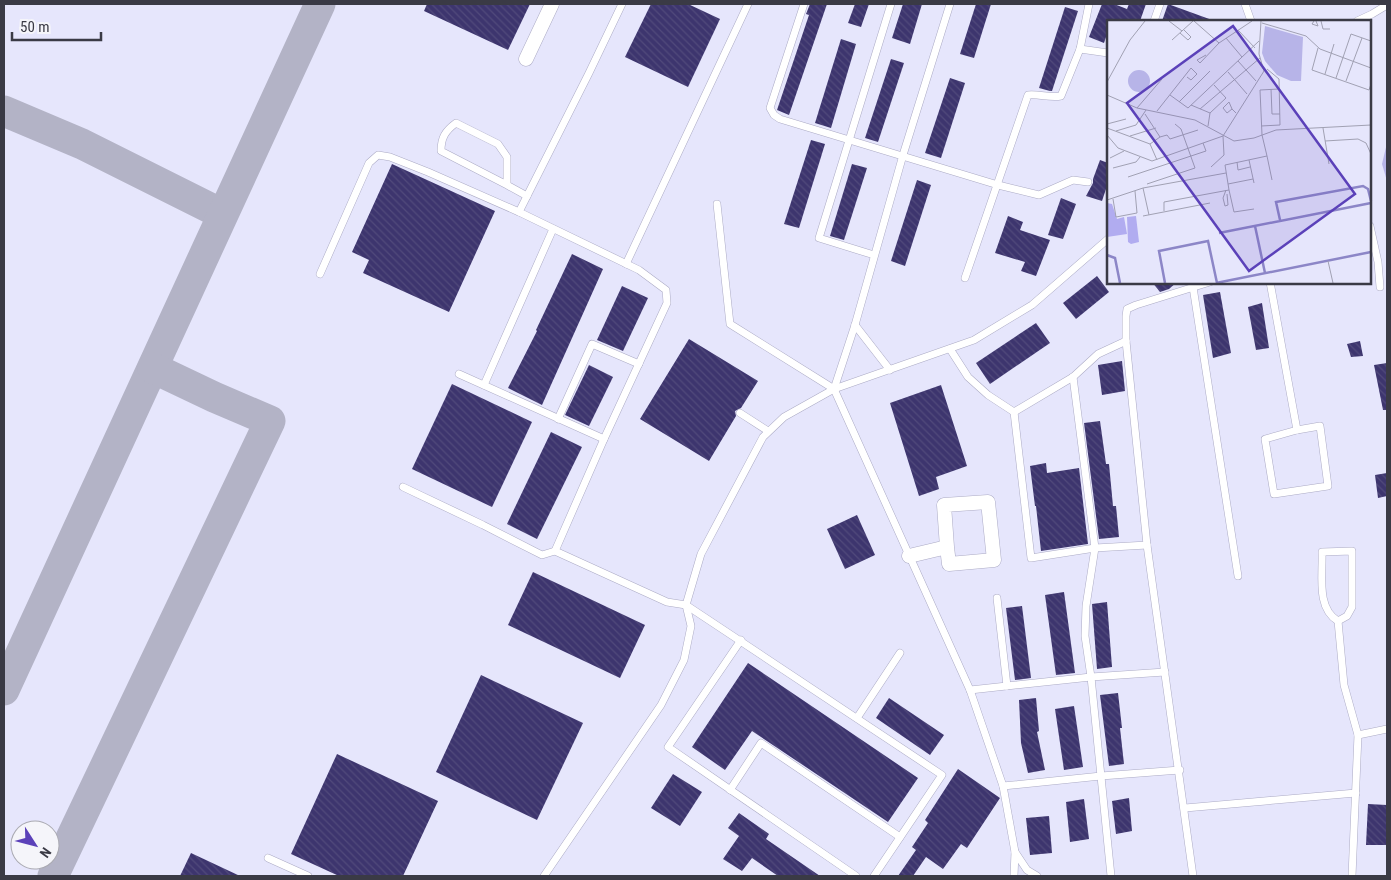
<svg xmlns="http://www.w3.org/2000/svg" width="1391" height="880" font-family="'Roboto Condensed',sans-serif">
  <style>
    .green { fill: #b7b4e8 }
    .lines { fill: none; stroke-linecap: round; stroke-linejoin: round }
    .taxiway { stroke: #b3b3c6; stroke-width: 31 }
    .building { fill: url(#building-back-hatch) }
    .lane-casing { stroke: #acabc5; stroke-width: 8 }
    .street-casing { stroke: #acabc5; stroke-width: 15 }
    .lane { stroke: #fff; stroke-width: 7 }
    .street { stroke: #fff; stroke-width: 14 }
    .inset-river { fill: none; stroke: #8c86c7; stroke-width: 2.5 }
    .inset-road { fill: none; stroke: #a1a1b3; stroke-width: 1 }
    .view { fill: #5b41b9; fill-opacity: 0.15; stroke: #5b41b9; stroke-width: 2.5 }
    .inset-edge { fill: none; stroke: #3a3a45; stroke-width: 2.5 }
  </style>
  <defs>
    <pattern id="building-back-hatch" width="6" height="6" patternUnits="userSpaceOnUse" patternTransform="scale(1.25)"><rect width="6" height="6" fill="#3d356e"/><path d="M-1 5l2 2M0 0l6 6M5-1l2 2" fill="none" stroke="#514a7b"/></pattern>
  </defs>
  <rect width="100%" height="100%" fill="#e6e6fc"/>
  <!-- green -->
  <polygon class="green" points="1387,143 1387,181 1382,164"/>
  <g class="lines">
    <!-- taxiway -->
    <g class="taxiway">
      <polyline points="4,111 82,144 222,214"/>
      <polyline points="4,690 320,4"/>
      <polyline points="53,876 270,421 214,397 153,368"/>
    </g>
  </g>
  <!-- building -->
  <g class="building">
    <polygon points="427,4 530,4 508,50 424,11"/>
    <polygon points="651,4 688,4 720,19 688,87 625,57"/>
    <polygon points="810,4 827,4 789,115 777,110 809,15 806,14"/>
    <polygon points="855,4 869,4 861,27 848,23"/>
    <polygon points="903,4 922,4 910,44 892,38"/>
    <polygon points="976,4 991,4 974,58 960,54"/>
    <polygon points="1102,4 1114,4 1127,9 1129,4 1146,4 1140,21 1108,21 1108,31 1104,43 1089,37"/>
    <polygon points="1168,4 1212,20 1212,21 1162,21"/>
    <polygon points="1065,7 1078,11 1052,91 1050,91 1039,88"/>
    <polygon points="841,39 856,44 831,128 815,123"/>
    <polygon points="891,59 904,63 878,142 865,138"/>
    <polygon points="950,78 965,83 941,158 925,153"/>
    <polygon points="811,140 825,144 799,228 784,224"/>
    <polygon points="1100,160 1108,163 1108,183 1102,201 1086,196 1093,183 1093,179"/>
    <polygon points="392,164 495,211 449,312 363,273 369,260 352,252"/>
    <polygon points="852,164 867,168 844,240 830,236"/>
    <polygon points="917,180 931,185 905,266 891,261"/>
    <polygon points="1061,198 1076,204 1063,239 1048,235"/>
    <polygon points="1008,216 1023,222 1020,230 1050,240 1036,276 1021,271 1025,262 995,253"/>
    <polygon points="572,254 603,269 542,405 508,388 537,331 536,330"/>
    <polygon points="1097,276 1109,292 1076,319 1063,303"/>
    <polygon points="1152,282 1177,282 1169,289 1160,292"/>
    <polygon points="622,286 648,298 623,351 597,340"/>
    <polygon points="1220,292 1231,353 1213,358 1203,295"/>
    <polygon points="1262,303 1269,348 1256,350 1248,307"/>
    <polygon points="1036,323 1050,343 990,384 976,363"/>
    <polygon points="689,339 758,381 741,408 735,411 736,416 709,461 640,419"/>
    <polygon points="1360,341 1363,356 1351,357 1347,344"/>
    <polygon points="1122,361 1125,391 1102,395 1098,365"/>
    <polygon points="1387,363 1387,410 1383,410 1374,365"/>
    <polygon points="589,365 613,377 589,426 565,415"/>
    <polygon points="452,384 532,422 492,507 412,469"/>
    <polygon points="941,385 967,466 936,477 939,489 919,496 890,403"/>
    <polygon points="1100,421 1106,464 1109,464 1113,506 1116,506 1119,537 1099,539 1084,423"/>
    <polygon points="551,432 582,447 537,539 507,524"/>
    <polygon points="1046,463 1047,473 1079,468 1088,544 1041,551 1036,506 1035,506 1030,466"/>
    <polygon points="1387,473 1387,496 1378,498 1375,475"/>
    <polygon points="857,515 875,555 845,569 827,529"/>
    <polygon points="533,572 645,625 620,678 508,625"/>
    <polygon points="1064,592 1075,673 1056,675 1045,595"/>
    <polygon points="1107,602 1112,667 1097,669 1092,604"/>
    <polygon points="1022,606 1031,678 1015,680 1006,608"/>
    <polygon points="748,663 918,778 888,822 752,731 725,770 692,747"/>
    <polygon points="481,675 583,723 537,820 436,772"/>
    <polygon points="1118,693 1122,728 1120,728 1124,764 1109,766 1100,695"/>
    <polygon points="889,698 944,735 930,755 876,718"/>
    <polygon points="1036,698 1039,731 1037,732 1045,770 1028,773 1021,743 1019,700"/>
    <polygon points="1074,706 1083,767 1064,770 1055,709"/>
    <polygon points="337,754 438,801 403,876 339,876 291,854"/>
    <polygon points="958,769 1000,798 967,848 961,844 943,869 926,857 913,876 898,876 916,850 912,847 928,823 925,820"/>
    <polygon points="673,774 702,792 680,826 651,808"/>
    <polygon points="1129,798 1132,831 1116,834 1112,801"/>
    <polygon points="1084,799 1089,839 1070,842 1066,802"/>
    <polygon points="1368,804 1387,805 1387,845 1366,845"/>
    <polygon points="739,813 769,834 766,839 820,876 778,876 752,858 742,871 723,859 739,836 728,828"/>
    <polygon points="1049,816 1052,853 1030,855 1026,818"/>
    <polygon points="191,853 240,876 180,876"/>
  </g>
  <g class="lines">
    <!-- lane casing -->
    <g class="lane-casing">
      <g id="lane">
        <polyline points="622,4 589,73 519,212 639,270 666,290 667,303 604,439 555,551 667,602 686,605 942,775 874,876"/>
        <polyline points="804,4 770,108 774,115 780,119 998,185 1039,195 1073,180 1088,182"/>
        <polyline points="950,4 903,155 855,325 834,389 970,690 1003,786 1015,852 1027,870 1037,876"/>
        <polyline points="1245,4 1251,21"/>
        <polyline points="1154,21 1160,4"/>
        <polyline points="1357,21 1372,14 1387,5"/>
        <polyline points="1080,49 1108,53"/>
        <path d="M507,185l-66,-34c0,-13 4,-20 15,-28l42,21 9,13v28l20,11"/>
        <polyline points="717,204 730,324 834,389"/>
        <polyline points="1370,226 1378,262 1380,287"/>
        <polyline points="874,255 819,238 891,4"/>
        <polyline points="626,264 748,4"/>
        <polyline points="320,274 369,163 378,155 390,157 428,172 519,212"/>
        <path d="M965,278l63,-183c12,-1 22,3 33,1l19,-47 9,-45"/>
        <polyline points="1270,282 1297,430"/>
        <polyline points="1193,287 1238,576"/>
        <polyline points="855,325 890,370"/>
        <polyline points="950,349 968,377 988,395 1014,412 1073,377 1098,354 1126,341"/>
        <polyline points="459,374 604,439"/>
        <polyline points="1073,377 1095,548 1086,606 1085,636 1091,677 1111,876"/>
        <polyline points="484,385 553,229"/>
        <polyline points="1014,412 1031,558 1095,548 1147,545"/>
        <polyline points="740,413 768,431"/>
        <polyline points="558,419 592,344 639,364"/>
        <polygon points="1320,426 1328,486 1274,494 1265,439 1297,430"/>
        <polyline points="403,487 483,525 542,555 555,551"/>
        <path d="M1352,551v56l-5,9 -9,5c-22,-13 -15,-46 -16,-69z"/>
        <polyline points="997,598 1007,686"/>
        <polyline points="1338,621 1344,685 1358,735 1352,876"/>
        <polyline points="741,640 668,747 856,876"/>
        <polyline points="970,690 1091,677 1165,672"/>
        <polyline points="857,718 900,653"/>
        <polyline points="1358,735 1387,729"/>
        <polyline points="1003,786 1101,776 1180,770"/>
        <polyline points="730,790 761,743 900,837"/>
        <polyline points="1185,808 1356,793"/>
        <polyline points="268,858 308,876"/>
        <polyline points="544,876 661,705 684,660 691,626 686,605 701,554 763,437 784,417 834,389 974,340 1032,305 1108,239"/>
        <polyline points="1014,876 1015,852"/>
        <polyline points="1193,876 1147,545 1126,341 1126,316 1127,309 1136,305 1210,282"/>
      </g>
    </g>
    <!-- street casing -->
    <g class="street-casing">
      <g id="street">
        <polyline points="526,59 552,4"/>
        <polyline points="909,556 947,547 944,505 988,502 994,560 949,564 947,547"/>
      </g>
    </g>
    <!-- lane -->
    <use href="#lane" class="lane"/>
    <!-- street -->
    <use href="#street" class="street"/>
  </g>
  <!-- overview -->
  <g transform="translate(1107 20)">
    <rect width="264" height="264" fill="#e6e6fc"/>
    <path d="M158,6l38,11 -2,44h-10l-14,-6 -12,-14 -3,-8zM21 61a11 11 0 1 1 22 0a11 11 0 1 1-22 0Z" fill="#b7b4e8"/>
    <path d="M0,183l5,1 5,15 7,-2 3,17 -20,3zM29,196l3,26 -8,2 -3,-2 -1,-25z" fill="#b1acf0"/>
    <path class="inset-river" d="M173,200l-4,-18 87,-16 5,3 3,12M148,206l10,47M112,213l152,-30M0,235l8,3 5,25M58,263l-6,-32 49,-10 9,42M109,263l155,-31"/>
    <path class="inset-road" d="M62,1l13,10M87,1l25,22M207,1l-2,3 6,2 -2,-5M214,1l2,8h7M155,3l44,13 14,13 51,19M131,10l17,18M73,13l8,7 3,-3 -7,-7M119,18l16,19M65,20l21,-19M211,28l-6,22 57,20 2,-6M99,35l-9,5 3,3 19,-20 33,-22M131,41l18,20M121,52l19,22M218,54l9,-30M229,58l15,-44 20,7M239,61l16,-43M0,62l23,-42 15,-19M164,69l1,25h8M0,75l30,13 58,12 39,21 20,-3 22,-8 95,-5M63,75l18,13 71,-67M72,82l31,-31M84,85l19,8 -2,13M30,88l25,-29M93,89l60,-51M125,89l-3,-7 -6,6 4,5 5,-4 4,4M50,91l34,-43 6,6 -6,6 -4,-3M103,93l16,-15 -12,-13M38,94l15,23M0,104l19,-5M154,106l19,-1 -1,-46 -12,-10M0,108l43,16 7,16M216,108l6,36M9,111l20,-6 10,-15M0,115l11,13 34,13 71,-25 41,-65 -5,-17 2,-33M23,116l26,-8M218,121l33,-2 8,4 5,11M43,124l10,-7 7,-2 3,4 28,-9M160,136l5,24M3,138l14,-7M142,140l5,23M130,142l1,8 12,-3M104,147l13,-12 -1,-19M6,148l23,-6 4,-5M21,157l78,-26 -3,-8M40,164l48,-16 -14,-39 -6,-5M121,164l25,-5M36,168l6,27M119,170l-3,8 2,8 3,-1 -1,-11M122,170l5,22 20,-3M6,179l3,18 21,-4 -2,-22M0,180l36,-12 83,-15M57,191v-9l65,-12 -4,-25 42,-9 -5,-21 -2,-45 19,-1M36,196l67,-13M221,241l5,22"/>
    <path class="view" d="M126,6l122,168 -106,77 -122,-168z"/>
    <rect width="264" height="264" class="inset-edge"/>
  </g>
  <!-- border -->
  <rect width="1391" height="880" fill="none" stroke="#3a3a45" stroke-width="10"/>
  <!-- north arrow -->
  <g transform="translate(35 845) rotate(126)"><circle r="24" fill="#f5f5fa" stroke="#aaaab2"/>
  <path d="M0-4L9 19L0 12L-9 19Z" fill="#5b41b9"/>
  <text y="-8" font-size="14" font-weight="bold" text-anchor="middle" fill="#3a3a45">N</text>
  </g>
  <!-- scale -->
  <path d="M12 32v8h89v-8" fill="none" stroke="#3a3a45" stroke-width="2.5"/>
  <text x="20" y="32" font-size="15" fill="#3a3a45" stroke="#f5f5fa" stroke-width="4" paint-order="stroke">50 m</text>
</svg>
